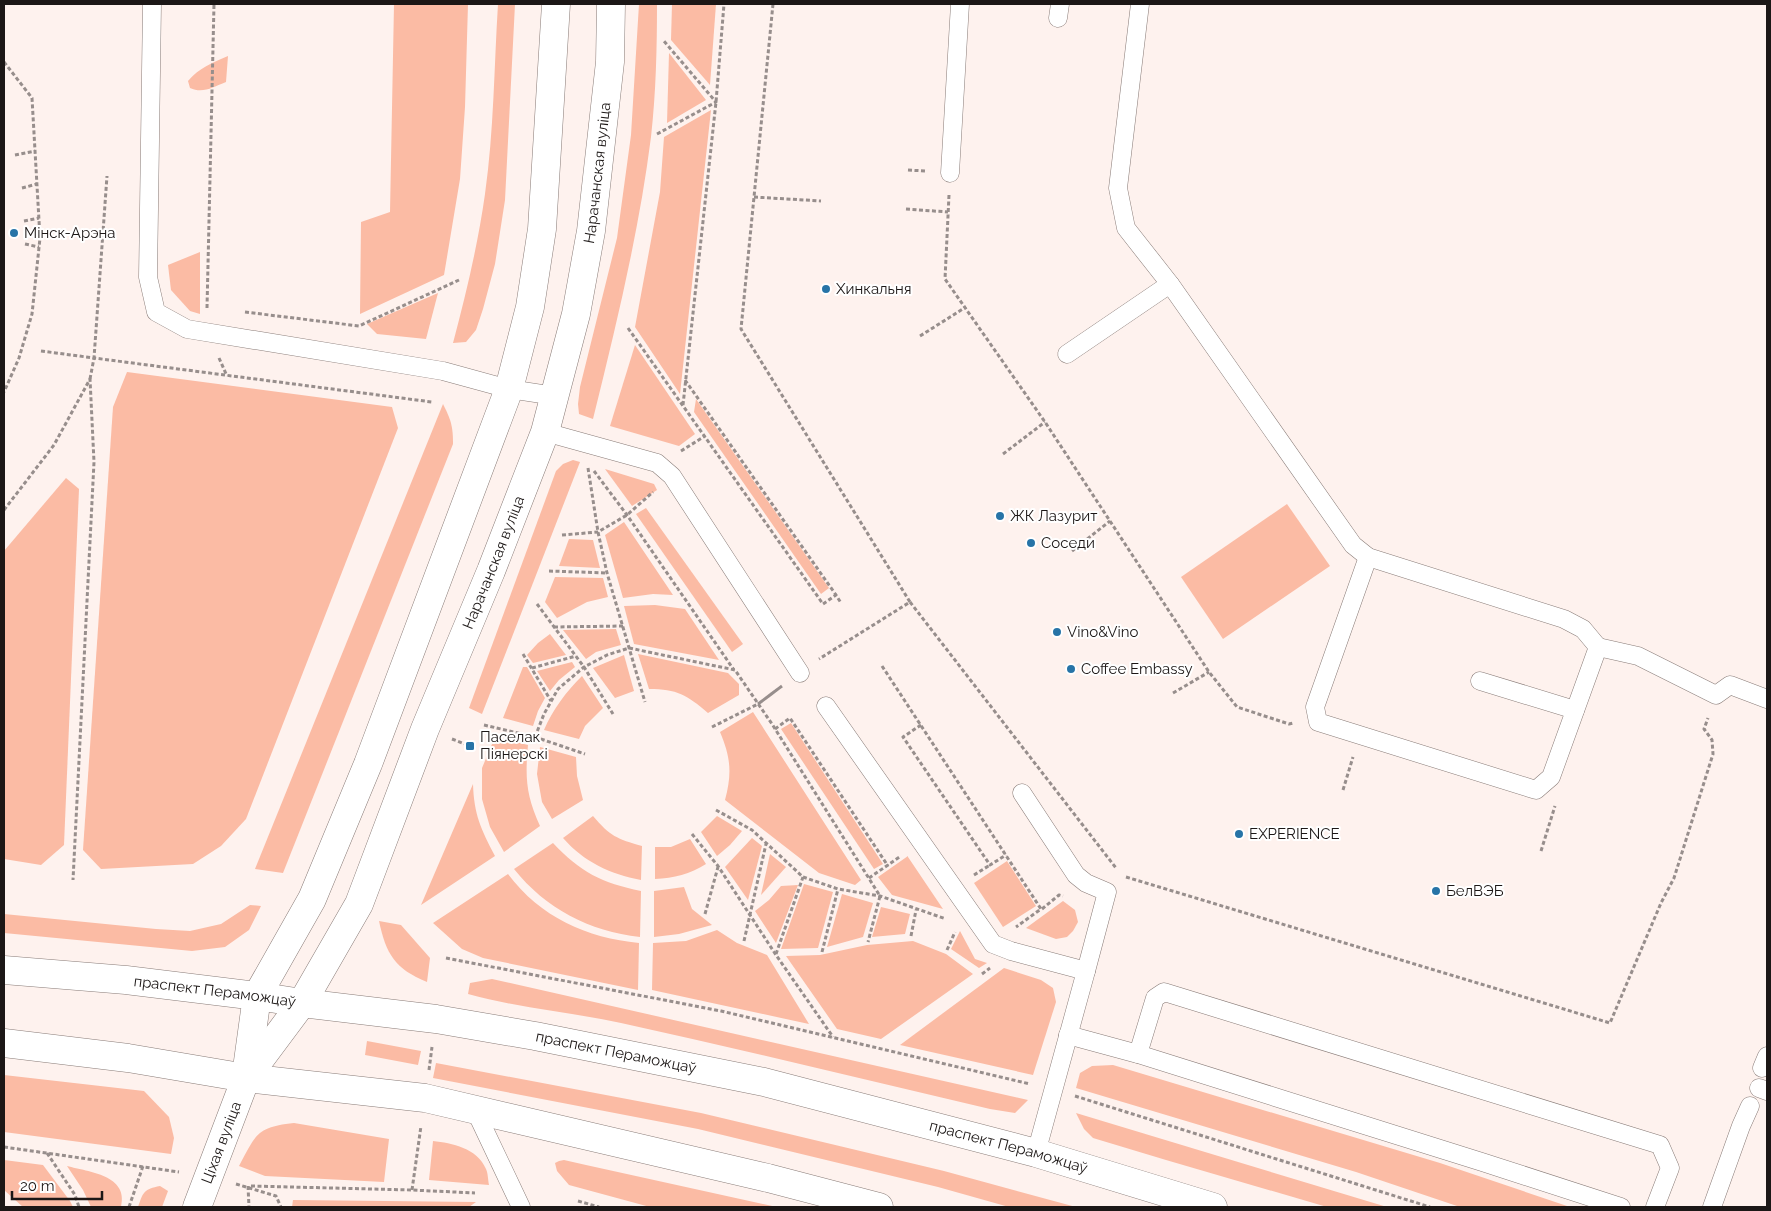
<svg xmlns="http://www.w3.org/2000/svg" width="1771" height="1211" font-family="Raleway,sans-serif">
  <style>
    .green { fill: #fbbba4 }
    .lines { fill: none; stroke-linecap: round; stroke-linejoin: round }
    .service-casing { stroke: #897c78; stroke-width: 19 }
    .minor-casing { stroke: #897c78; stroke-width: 29 }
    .secondary-casing { stroke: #897c78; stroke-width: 29 }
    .primary-casing { stroke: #897c78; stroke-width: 29 }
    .path { stroke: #978e8c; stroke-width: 3; stroke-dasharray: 4 2.5; stroke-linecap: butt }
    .service { stroke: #fff; stroke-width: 18 }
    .minor { stroke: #fff; stroke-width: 28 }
    .secondary { stroke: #fff; stroke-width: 28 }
    .primary { stroke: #fff; stroke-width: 28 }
    .poi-dot { fill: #2774a7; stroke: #fff; stroke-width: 2 }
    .labels { text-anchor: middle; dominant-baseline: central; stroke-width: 4; stroke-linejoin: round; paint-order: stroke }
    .street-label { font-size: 15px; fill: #1c1716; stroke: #fff }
    .poi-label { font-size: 15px; fill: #1c1716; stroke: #fff; text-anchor: start }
  </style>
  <rect width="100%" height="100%" fill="#fef2ee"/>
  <!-- green -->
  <g class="green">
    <polygon points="394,4 468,4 465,107 460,179 444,275 360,314 361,222 390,212"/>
    <path d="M498,4h17l-10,196 -10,64 -12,45 -7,21 -10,12 -13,1c13,-49 25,-99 32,-149 9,-63 9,-127 13,-190z"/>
    <path d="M639,4h18c0,44 -1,89 -6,133 -12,95 -35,189 -58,282l-14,-5 -1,-10 2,-17 37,-149 14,-103z"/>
    <polygon points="672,4 716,4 710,85 671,40"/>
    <polygon points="669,53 706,100 667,123"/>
    <path d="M228,56l-2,26c-13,5 -23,12 -36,6l-2,-7c11,-13 24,-18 40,-25z"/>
    <polygon points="711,110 680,394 635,327 660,192 664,137"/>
    <polygon points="200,252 200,314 190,311 171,290 168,265"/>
    <polygon points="438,293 426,339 377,334 367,324"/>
    <polygon points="635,345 695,434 679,446 610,426"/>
    <polygon points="127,372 392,407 398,428 246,819 221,846 193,864 101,869 83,850 113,407"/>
    <polygon points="696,399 829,588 821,594 694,412"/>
    <path d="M443,404c8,16 10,22 10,40l-170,429 -28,-4z"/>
    <polygon points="573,460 580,462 482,714 469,708 556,471 563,464"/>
    <polygon points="605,469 654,484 657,490 632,506"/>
    <polygon points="66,478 79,489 64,845 41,865 4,859 4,551"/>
    <polygon points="1287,504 1330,566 1223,639 1181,577"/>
    <polygon points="646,508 743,644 732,652 636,514"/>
    <polygon points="624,522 673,595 653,594 623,598 605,535"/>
    <polygon points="569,539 593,540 600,568 559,566"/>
    <polygon points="555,577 603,578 608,597 587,602 557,618 545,602"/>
    <polygon points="655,605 685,609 719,660 634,644 624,606"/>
    <polygon points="616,629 621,645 596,652 586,659 563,630"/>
    <polygon points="550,634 566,655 533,663 527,655 538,643"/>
    <path d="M638,654l90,19 11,11v11l-31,18c-21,-18 -31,-24 -59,-24z"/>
    <polygon points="624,655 634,691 615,698 593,668"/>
    <polygon points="572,662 575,667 559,680 550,691 537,671"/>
    <polygon points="523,667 527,667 545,698 538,711 533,726 503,718"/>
    <path d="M582,676l21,32 -18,18 -6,13 -35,-9c9,-21 22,-38 38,-54z"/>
    <path d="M753,712l108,168 -6,5 -36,-12 -94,-73c7,-26 6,-42 -5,-68z"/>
    <polygon points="791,723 883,864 874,869 781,729"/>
    <path d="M495,737l33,8c-3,33 -2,50 12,81l-36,26 -14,-25 -8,-28v-31z"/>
    <polygon points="540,747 576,757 577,776 583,800 552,819 542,802 537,774"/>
    <path d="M473,784c1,31 8,45 22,72l-74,49z"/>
    <path d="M593,816c17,20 24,23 49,30l-1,34c-31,-6 -57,-18 -78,-42z"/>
    <polygon points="717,816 742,831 730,845 717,856 701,832"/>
    <polygon points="752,838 762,846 748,900 725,867"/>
    <path d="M690,839l16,25c-16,10 -32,14 -51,15v-32h16z"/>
    <path d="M553,843c27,29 49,40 88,48l-1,46c-51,-6 -94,-28 -126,-68z"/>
    <polygon points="770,854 786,867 761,895"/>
    <polygon points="908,856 908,857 943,909 892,895 878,877"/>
    <polygon points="1007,861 1036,906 1003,927 974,883"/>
    <path d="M508,874c32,43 79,64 131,69l-1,47 -155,-32 -21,-9 -29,-26z"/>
    <polygon points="804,884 833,892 818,948 781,949"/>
    <polygon points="798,885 776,943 755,911 769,900 781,886"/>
    <polygon points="684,887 692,909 712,925 679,934 654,937 654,891"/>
    <polygon points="842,894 873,903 863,937 827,947"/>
    <polygon points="1063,901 1075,910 1078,922 1073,931 1067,937 1056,939 1026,928"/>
    <polygon points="250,905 261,906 249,930 225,947 192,951 4,933 4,914 156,929 190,931 221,924"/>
    <polygon points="881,907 910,914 905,934 872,937"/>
    <path d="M379,921l22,4 29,33 -3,24c-32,-13 -41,-28 -48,-61z"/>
    <polygon points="717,930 737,943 767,955 809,1024 652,990 653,943 686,941"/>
    <polygon points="960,931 975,959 987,963 979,968 951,949"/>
    <polygon points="913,941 946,954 973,974 881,1039 837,1029 786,956 820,955 867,945"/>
    <polygon points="1004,968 1041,980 1053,988 1056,1002 1033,1075 900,1045"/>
    <path d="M492,979l536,121 -13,13 -25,-4c-123,-29 -246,-59 -369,-86 -51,-11 -103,-15 -153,-29l2,-11z"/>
    <polygon points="367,1041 421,1051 418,1065 365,1055"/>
    <polygon points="436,1063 701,1113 944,1171 1076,1207 1009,1207 938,1187 698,1129 433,1078"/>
    <polygon points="1113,1065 1440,1163 1570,1207 1460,1207 1356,1172 1076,1088 1080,1073 1092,1066"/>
    <polygon points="4,1075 144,1091 169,1117 174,1138 171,1154 4,1132"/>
    <polygon points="1076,1113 1387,1207 1327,1207 1166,1160 1093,1138 1084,1129"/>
    <path d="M294,1123l95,16 -5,43 -119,-6 -26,-10c17,-31 17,-39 55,-43z"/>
    <path d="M433,1141c19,2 44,7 53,28 2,4 2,11 3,16l-60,-5z"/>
    <polygon points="4,1160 43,1165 70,1201 73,1207 23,1207 4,1190"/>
    <polygon points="564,1160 586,1165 777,1207 650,1207 569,1185 557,1171 555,1163 559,1161"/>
    <path d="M67,1166c22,6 62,9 54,41h-30l-8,-17z"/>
    <path d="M160,1186l8,5 -6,16h-24c5,-15 6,-18 22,-21z"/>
    <polygon points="293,1200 476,1202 469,1207 292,1207"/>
  </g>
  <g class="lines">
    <!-- service casing -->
    <g class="service-casing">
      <g id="service">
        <polyline points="152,4 148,277 156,312 187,329 443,371 509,389 555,396"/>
        <polyline points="1140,4 1118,188 1126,228 1170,284 1353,545 1368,557 1564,619 1583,629 1598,647"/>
        <polyline points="1058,18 1060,4"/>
        <polyline points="950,173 960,4"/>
        <polyline points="1067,354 1170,284"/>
        <polyline points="545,432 657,463 672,476 800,673"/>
        <polyline points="1368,557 1315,707 1318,722 1536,790 1551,777 1598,647 1638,656 1716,695 1730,685 1767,699"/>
        <polyline points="1480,681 1575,710"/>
        <polyline points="826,706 993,944 1011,951 1086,971 1036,1153"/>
        <polyline points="1022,793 1076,875 1086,883 1107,892 1086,971"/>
        <polyline points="1068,1035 1138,1054 1482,1162 1621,1207"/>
        <polyline points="1138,1054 1155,998 1164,992 1660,1145 1670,1168 1655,1207"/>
        <polyline points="1762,1068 1767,1056"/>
        <polyline points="1759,1088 1767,1091"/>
        <polyline points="475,1110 521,1207"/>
        <polyline points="1712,1207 1741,1126 1750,1106"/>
      </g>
    </g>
    <!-- minor casing -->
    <g class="minor-casing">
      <g id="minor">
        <path id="s1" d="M197,1207l49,-129"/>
      </g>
    </g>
    <!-- secondary casing -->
    <g class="secondary-casing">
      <g id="secondary">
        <polyline points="246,1076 257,996 312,899 368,764 509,389 530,307 542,229 556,4"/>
        <path id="s2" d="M246,1078l56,-75 57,-99 66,-175 66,-158 54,-139 31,-118 15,-83 19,-169 1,-58"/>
      </g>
    </g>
    <!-- primary casing -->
    <g class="primary-casing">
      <g id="primary">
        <path id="s3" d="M4,970l122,10 131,16 45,7 134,16 99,17 229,46 272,71 177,54"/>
        <polyline points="4,1043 128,1058 246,1078 425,1098 768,1178 879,1207"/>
      </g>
    </g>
    <!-- path -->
    <g class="path">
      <polyline points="773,4 741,329 910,602 819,659"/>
      <polyline points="4,62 32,98 40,238 32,314 19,358 4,392"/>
      <polyline points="657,134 716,102 663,40"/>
      <polyline points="15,155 35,151"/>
      <polyline points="908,170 925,171"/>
      <polyline points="22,188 37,184"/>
      <polyline points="949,195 945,279 1045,422 1209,672 1237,707 1289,724 1293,723"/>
      <polyline points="754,197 821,201"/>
      <polyline points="906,209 948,212"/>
      <polyline points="24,221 39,218"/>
      <polyline points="25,244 39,247"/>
      <polyline points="207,308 214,4"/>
      <polyline points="245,312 359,326 459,280"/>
      <polyline points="628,328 823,604 836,595 841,603"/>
      <polyline points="920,336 966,307"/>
      <polyline points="41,351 94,358 107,176"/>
      <polyline points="219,358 227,376"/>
      <polyline points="90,379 94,358 432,402"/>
      <polyline points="685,380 836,595"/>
      <polyline points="683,405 716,102 724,4"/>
      <polyline points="681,451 705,436"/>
      <polyline points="1003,454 1045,422"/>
      <polyline points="588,468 598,532 607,573 645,702"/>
      <polyline points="594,471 627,515 734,670"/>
      <polyline points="4,510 54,445 90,379 94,462 73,880"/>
      <polyline points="562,535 598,532 627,515 653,492"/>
      <polyline points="1072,551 1110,521"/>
      <polyline points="549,571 607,573"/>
      <polyline points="910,602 1116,868"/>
      <polyline points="537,604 584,667 613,714"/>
      <polyline points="554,627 623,626"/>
      <polyline points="523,654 551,701"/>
      <polyline points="882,666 1041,909 1016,927"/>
      <polyline points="532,668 576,656"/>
      <polyline points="782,686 758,704 782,686"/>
      <polyline points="1173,693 1209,672"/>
      <polyline points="484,725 535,737 585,754"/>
      <polyline points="921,725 903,737 990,865 1006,855"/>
      <polyline points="712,727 758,704"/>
      <polyline points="775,729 790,718 888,866"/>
      <polyline points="535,737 544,714 558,689 584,667 607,655 629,648 735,670 772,724 880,896 868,942"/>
      <polyline points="452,739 470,746"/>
      <polyline points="1343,790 1353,757"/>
      <polyline points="716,810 752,830 803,877 838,889 880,896 946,919"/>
      <polyline points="692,834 718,866 776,955 833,1037"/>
      <polyline points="1541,851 1555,806"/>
      <polyline points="974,875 990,865"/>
      <polyline points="1126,877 1610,1023 1661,903 1674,878 1713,754 1712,740 1704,729 1708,718"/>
      <polyline points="869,878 901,856"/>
      <polyline points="1042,909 1059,895 1063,896"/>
      <polyline points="705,914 718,867"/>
      <polyline points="911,936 916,910"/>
      <polyline points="744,941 766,844"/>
      <polyline points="947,950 955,932"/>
      <polyline points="822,952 838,889"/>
      <polyline points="776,954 803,877"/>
      <polyline points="446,958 721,1011 1030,1084"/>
      <polyline points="982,974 990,968"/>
      <polyline points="429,1070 432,1047"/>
      <polyline points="1075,1096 1430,1207"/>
      <polyline points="4,1147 179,1172"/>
      <polyline points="47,1153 75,1195 79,1207"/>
      <polyline points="236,1184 276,1196 281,1207"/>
      <polyline points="248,1186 249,1207"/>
      <polyline points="251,1186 412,1190 475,1193"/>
      <polyline points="412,1190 421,1126"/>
      <polyline points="578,1201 599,1207"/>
      <polyline points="129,1207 143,1166"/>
    </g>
    <!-- service -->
    <use href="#service" class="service"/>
    <!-- minor -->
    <use href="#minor" class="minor"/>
    <!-- secondary -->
    <use href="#secondary" class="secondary"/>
    <!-- primary -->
    <use href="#primary" class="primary"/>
  </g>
  <!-- markers -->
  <g class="poi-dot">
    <circle cx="14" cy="233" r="5"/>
    <circle cx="826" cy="289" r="5"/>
    <circle cx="1000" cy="516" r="5"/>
    <circle cx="1031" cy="543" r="5"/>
    <circle cx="1057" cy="632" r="5"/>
    <circle cx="1071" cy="669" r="5"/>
    <rect x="465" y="741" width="10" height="10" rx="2.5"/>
    <circle cx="1239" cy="834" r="5"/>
    <circle cx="1436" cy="891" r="5"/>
  </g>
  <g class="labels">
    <!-- street labels -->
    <g class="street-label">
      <text stroke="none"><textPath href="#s2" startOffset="980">Нарачанская вуліца</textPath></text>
      <text stroke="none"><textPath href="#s2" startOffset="575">Нарачанская вуліца</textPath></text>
      <text stroke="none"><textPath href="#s3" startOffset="212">праспект Пераможцаў</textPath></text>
      <text stroke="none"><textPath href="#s3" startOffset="618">праспект Пераможцаў</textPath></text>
      <text stroke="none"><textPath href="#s1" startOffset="69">Ціхая вуліца</textPath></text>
      <text stroke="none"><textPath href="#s3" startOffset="1022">праспект Пераможцаў</textPath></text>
    </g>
    <!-- poi labels -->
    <g class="poi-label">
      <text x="24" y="233">Мінск-Арэна</text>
      <text x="836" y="289">Хинкальня</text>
      <text x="1010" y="516">ЖК Лазурит</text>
      <text x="1041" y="543">Соседи</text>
      <text x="1067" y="632">Vino&amp;Vino</text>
      <text x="1081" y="669">Coffee Embassy</text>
      <text x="480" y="737">Паселак<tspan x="480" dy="17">Піянерскі</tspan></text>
      <text x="1249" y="834">EXPERIENCE</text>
      <text x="1446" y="891">БелВЭБ</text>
    </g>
  </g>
  <!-- border -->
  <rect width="1771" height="1211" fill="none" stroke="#1c1716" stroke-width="10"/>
  <!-- scale -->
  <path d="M12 1191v8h90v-8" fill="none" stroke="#1c1716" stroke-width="2.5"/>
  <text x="20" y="1191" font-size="15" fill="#1c1716" stroke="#ffffff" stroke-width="4" paint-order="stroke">20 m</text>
</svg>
